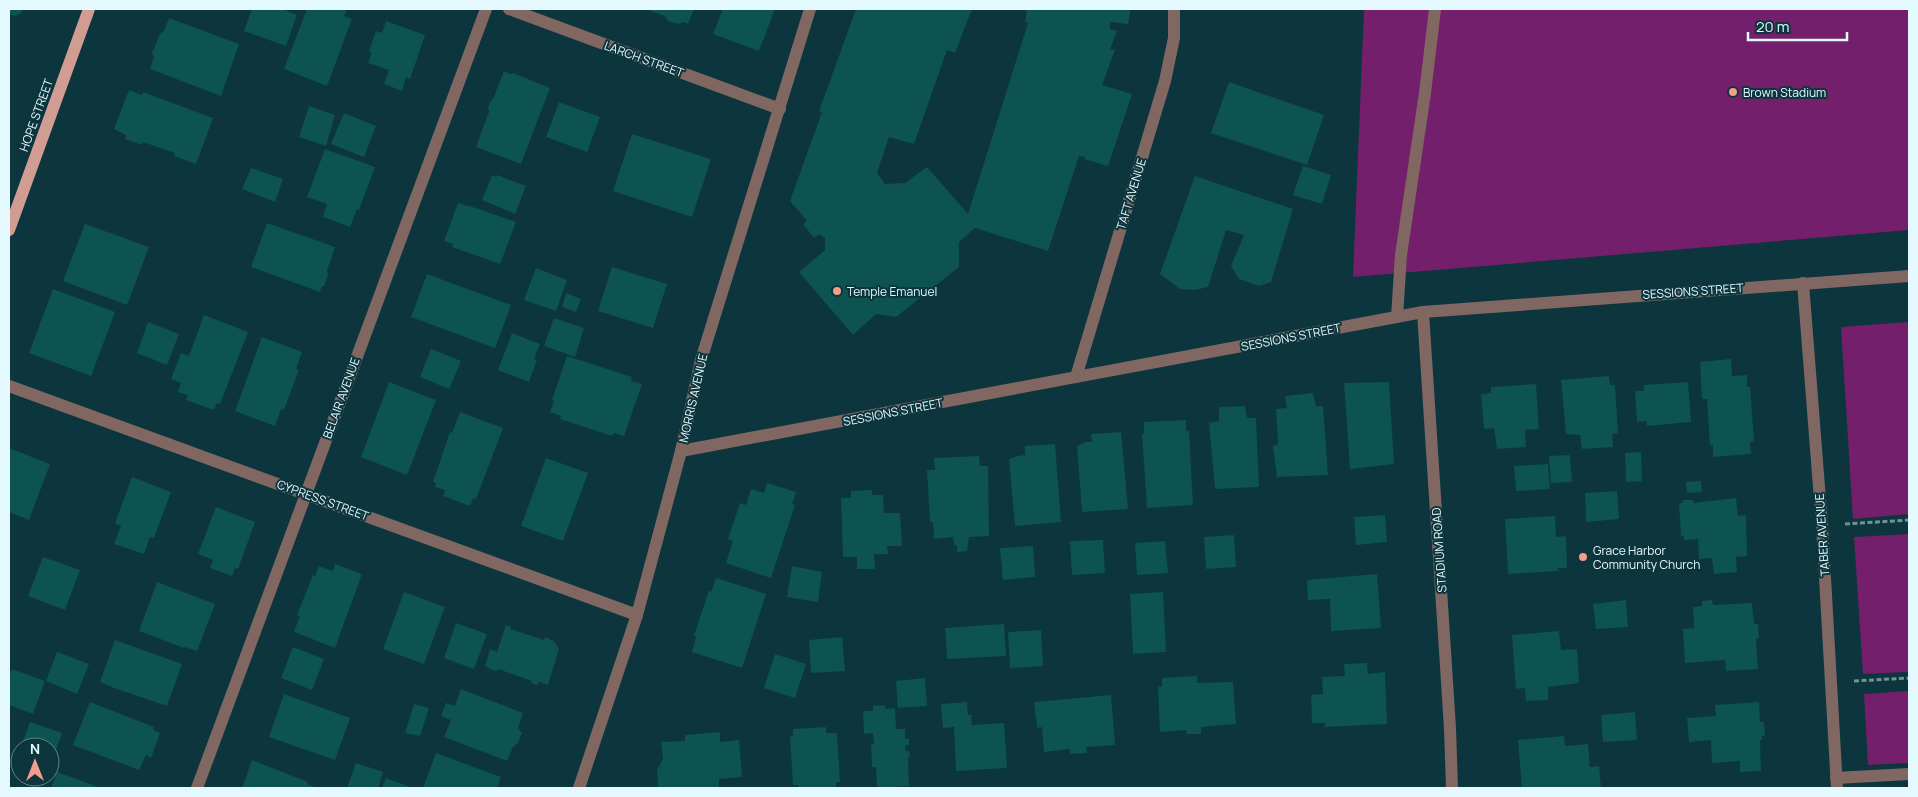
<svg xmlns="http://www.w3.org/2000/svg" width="1918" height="797" font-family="Manrope,sans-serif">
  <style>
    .green { fill: #731f6b }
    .building { fill: #0d5351 }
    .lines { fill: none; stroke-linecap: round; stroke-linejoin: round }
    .path { stroke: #729298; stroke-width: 3; stroke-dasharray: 5 2.5; stroke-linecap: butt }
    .minor { stroke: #816761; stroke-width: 12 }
    .major { stroke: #d19d92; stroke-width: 12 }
    .poi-dot { fill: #f49d8c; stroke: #0c353d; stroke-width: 2 }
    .labels { text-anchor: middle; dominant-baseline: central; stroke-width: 4; stroke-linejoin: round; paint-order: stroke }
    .street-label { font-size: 12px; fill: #e4f9fe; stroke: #0c353d }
    .poi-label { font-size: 12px; fill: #e4f9fe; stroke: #0c353d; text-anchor: start }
  </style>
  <rect width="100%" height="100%" fill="#0c353d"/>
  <!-- green -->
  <g class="green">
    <polygon points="1364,9 1909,9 1909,230 1353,277"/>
    <polygon points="1909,322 1909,514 1853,519 1841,327"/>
    <polygon points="1909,534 1909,672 1863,674 1854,537"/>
    <polygon points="1909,691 1909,763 1868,765 1864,694"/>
  </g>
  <!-- building -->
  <g class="building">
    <polygon points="9,9 23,9 21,13 15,16 9,14"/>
    <polygon points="252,9 282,9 297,15 286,46 244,31"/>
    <polygon points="307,9 347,9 344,16 352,19 327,86 284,69"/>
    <polygon points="645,9 694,9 688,24 684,22 678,24 668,21 665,16"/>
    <polygon points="723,9 775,9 759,51 713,34"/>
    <polygon points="856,9 972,9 955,53 947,50 914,144 889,137 877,173 885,184 905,183 927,167 968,214 1028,23 1025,22 1027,9 1131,9 1128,24 1110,22 1110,29 1117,31 1110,49 1115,50 1102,85 1132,94 1108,166 1084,159 1085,157 1079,156 1048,251 975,228 959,242 959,267 896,317 876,314 853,335 799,272 825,250 825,238 819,234 814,238 803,224 807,221 790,201 822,112 819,111"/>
    <polygon points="169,18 239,44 221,96 150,69 154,57 152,53 160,34 164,31"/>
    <polygon points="386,21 425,35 410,79 406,77 402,91 384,84 389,70 368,63 372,52 369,51 376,31 382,33"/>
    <polygon points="504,71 510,74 513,73 550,88 521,164 476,147 489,112 488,108 491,100 493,99"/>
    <polygon points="1229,82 1324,115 1307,165 1211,133"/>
    <polygon points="129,90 142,95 143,92 213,118 196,164 174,156 175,153 143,142 142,145 125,139 126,135 114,129"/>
    <polygon points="559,102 600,117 587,152 546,137"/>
    <polygon points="309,106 335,115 326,146 299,137"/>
    <polygon points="344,113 376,126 364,157 331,144"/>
    <polygon points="632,134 711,159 692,217 613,191"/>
    <polygon points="325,149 375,167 359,210 357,209 350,227 323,217 327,204 307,197"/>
    <polygon points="1303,166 1331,175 1322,204 1293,195"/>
    <polygon points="251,168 283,179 275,202 242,189"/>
    <polygon points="492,175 496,177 497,175 526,186 515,214 482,200"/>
    <polygon points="1195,176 1293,209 1271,282 1259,286 1239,279 1231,266 1244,235 1226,230 1208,287 1195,290 1180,289 1160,274"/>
    <polygon points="458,203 467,206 467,205 516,222 500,264 452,247 453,244 444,241"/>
    <polygon points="267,223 335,247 327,271 328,275 324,286 322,286 320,292 251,267"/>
    <polygon points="85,224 149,247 127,305 63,281"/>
    <polygon points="612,267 667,284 653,328 598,311"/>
    <polygon points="536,268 567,280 556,311 524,300"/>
    <polygon points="427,274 511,305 495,348 411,317"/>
    <polygon points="53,289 115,312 91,376 29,353"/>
    <polygon points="566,293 581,299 576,312 562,307"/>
    <polygon points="204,315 248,332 220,404 217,403 214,410 186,400 188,395 178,392 181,383 171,379 181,353 189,356"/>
    <polygon points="554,318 584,328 575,357 544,346"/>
    <polygon points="148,322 179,334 167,365 137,353"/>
    <polygon points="512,333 540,344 534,359 537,360 529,382 498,370"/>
    <polygon points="262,337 302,352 296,369 299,370 284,410 281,409 275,426 235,411"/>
    <polygon points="431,349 461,361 449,389 420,377"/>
    <polygon points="567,356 632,377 631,381 642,384 624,436 614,433 612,436 560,419 561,416 550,412 554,401 552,400"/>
    <polygon points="1731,359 1732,376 1747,375 1747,387 1750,387 1754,441 1750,442 1751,454 1713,457 1713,445 1710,445 1707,399 1702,399 1700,362"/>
    <polygon points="1609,376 1610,385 1615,385 1618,433 1612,434 1613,447 1582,449 1580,435 1566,434 1561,380"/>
    <polygon points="389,382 436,400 407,475 361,457"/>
    <polygon points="1389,382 1394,464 1350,469 1344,383"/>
    <polygon points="1688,382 1691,422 1647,426 1647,421 1637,422 1635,391 1644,391 1644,385"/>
    <polygon points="1536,384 1539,429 1525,430 1526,447 1497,449 1494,428 1484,429 1481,394 1491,393 1491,387"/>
    <polygon points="1313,393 1316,406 1323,406 1328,475 1277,477 1273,446 1278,444 1276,409 1287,408 1285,396"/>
    <polygon points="1245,406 1247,418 1256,418 1259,487 1215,489 1209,423 1219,421 1219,407"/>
    <polygon points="460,412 503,428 476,499 473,498 470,506 443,496 445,490 435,487 436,483 433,482 450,432 452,433"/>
    <polygon points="1186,420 1186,431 1189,431 1193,505 1147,508 1142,434 1144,434 1144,422"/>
    <polygon points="1121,432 1128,509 1082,512 1077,446 1086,442 1092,442 1091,434"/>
    <polygon points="1055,444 1061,522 1015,526 1009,459 1018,456 1025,455 1025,446"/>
    <polygon points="9,448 50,464 29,520 9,512"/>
    <polygon points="1641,452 1642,481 1626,482 1625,453"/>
    <polygon points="1570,455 1572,482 1551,483 1549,456"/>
    <polygon points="979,456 980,466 988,466 989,536 969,537 967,551 957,552 957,545 954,545 953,537 934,539 933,522 930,522 927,470 935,470 934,458"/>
    <polygon points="546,458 588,473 563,541 521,526"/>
    <polygon points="1548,464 1550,489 1516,491 1514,466"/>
    <polygon points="132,477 171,492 154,538 150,537 144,554 114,544 121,526 115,523"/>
    <polygon points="1701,481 1702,492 1687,493 1686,482"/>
    <polygon points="767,483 796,492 792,504 795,505 771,578 726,563 733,541 728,539 740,503 746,505 751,489 764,493"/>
    <polygon points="872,490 872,495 883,495 884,513 900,513 902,546 887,546 888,554 874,554 875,569 857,569 857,557 843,557 841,498 851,498 851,491"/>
    <polygon points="1617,491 1619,519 1586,522 1585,493"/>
    <polygon points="1736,498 1738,516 1746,515 1747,556 1736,557 1737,572 1714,574 1712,558 1699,559 1698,539 1684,540 1684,536 1681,536 1679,503 1683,503 1683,500 1693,500 1693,503"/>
    <polygon points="216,507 255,522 238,569 235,568 232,576 210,568 213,560 198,554"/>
    <polygon points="1385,515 1387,542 1356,545 1354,517"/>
    <polygon points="1555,516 1556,537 1566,536 1567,568 1558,568 1558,571 1508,574 1505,519"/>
    <polygon points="1234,535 1236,567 1206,569 1204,537"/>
    <polygon points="1103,540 1105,573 1072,575 1070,541"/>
    <polygon points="1165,541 1168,573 1137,575 1135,543"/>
    <polygon points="1033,546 1035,577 1003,580 1000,548"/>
    <polygon points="43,557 80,570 65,610 28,596"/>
    <polygon points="335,564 362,574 335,648 294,632 300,616 297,615 313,575 315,576 319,566 333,571"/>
    <polygon points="792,566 822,572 818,602 787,597"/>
    <polygon points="1377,574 1381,628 1331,631 1330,599 1308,600 1307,580"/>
    <polygon points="716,578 766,594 742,668 692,652 696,637 694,636 709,590 711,592"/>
    <polygon points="157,582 215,604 197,651 185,647 184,648 139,631"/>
    <polygon points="404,592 445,607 424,664 383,649"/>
    <polygon points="1163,592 1166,652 1133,654 1130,594"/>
    <polygon points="1626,600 1628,627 1596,629 1593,604"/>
    <polygon points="1712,600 1713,605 1752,603 1754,624 1758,624 1759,638 1756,639 1758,669 1726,671 1725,660 1685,663 1683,629 1694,628 1693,607 1702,606 1702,601"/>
    <polygon points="456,623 487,634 474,669 444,658"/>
    <polygon points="1004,624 1006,656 947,659 945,628"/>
    <polygon points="506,625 511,627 510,629 544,640 545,637 554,641 559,649 548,685 539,682 537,685 531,683 532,681 498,669 497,671 492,670 485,666 490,649 497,652"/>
    <polygon points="1041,630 1043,666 1010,668 1008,632"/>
    <polygon points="1559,631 1561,650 1577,649 1579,683 1548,687 1548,700 1526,701 1525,688 1516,689 1512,635"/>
    <polygon points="842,637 845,671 811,673 809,640"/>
    <polygon points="115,640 182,664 167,706 114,688 100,682"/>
    <polygon points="293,647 324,659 312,690 281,678"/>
    <polygon points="57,652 89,664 77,694 46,681"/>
    <polygon points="775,654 806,664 795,698 764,688"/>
    <polygon points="1367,663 1368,674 1385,672 1387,724 1325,727 1325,723 1312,723 1311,695 1323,694 1322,677 1345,676 1344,664"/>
    <polygon points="12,669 45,681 33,714 9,705 9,677"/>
    <polygon points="1197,676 1197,683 1233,682 1236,724 1201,727 1201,734 1187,734 1186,730 1160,732 1158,687 1162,687 1162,678"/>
    <polygon points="925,678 927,706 898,708 896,681"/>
    <polygon points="461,689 523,713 518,728 522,733 518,743 513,747 507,761 444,737 451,720 441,716 446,703 455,706"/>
    <polygon points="284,694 350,718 335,760 269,737"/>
    <polygon points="1111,695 1115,745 1086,747 1087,753 1070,754 1070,749 1044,752 1042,727 1037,728 1034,702"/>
    <polygon points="90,702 154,727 153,730 160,733 151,758 146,755 139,770 73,745"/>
    <polygon points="967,702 968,715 971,715 972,725 1004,723 1007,768 956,771 954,727 943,728 941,704"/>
    <polygon points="1759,702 1760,722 1764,722 1765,736 1762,736 1762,740 1760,740 1761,771 1740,772 1740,761 1712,763 1711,740 1689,742 1687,718 1716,716 1715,705"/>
    <polygon points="414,704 429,708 420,736 405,733"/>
    <polygon points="885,705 885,709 895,708 896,729 905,729 905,739 909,739 909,745 905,745 906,751 909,751 910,757 908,757 909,786 877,788 876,767 872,767 871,744 874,744 873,733 864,734 863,711 873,711 873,706"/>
    <polygon points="1635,712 1637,740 1603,742 1601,715"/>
    <polygon points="30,722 62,733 52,761 50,761 50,747 21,747"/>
    <polygon points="826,727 826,733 837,733 840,782 836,782 836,788 798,788 798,785 793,785 790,736 793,736 793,729"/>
    <polygon points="720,732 720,742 739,740 742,777 719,779 719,788 658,788 657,770 663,759 661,742 685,741 685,735"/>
    <polygon points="1564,736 1565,746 1588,744 1590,767 1599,766 1601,788 1522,788 1518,740"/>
    <polygon points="436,753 501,777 497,788 423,788"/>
    <polygon points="252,760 308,782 307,784 315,787 314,788 242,788"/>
    <polygon points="356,763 383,772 378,788 347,788"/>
    <polygon points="57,772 101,788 51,788"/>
    <polygon points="386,778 413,788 382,788"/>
  </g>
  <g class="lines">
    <!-- path -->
    <g class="path">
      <polyline points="1845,524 1909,520"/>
      <polyline points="1854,681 1909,678"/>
    </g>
    <!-- minor -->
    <g class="minor">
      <polyline points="509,9 780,109"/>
      <polyline points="1803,283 1822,525 1837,788"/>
      <polyline points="1423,312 1450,728 1452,788"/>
      <polyline points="1397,317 1401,255 1425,93 1435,9"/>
      <polyline points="1076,377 1165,81 1174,38 1174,9"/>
      <polyline points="9,386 637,615"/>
      <polyline points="681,451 1423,312 1909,276"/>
      <polyline points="1836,778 1909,774"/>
      <polyline points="197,788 486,9"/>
      <polyline points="579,788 637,615 681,451 701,360 810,9"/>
    </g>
    <!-- major -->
    <polyline class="major" points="9,230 89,9"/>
  </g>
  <!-- markers -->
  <g class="poi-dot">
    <circle cx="1733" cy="92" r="5"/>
    <circle cx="837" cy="291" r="5"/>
    <circle cx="1583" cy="557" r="5"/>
  </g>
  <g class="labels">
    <!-- street labels -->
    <g class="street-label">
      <text transform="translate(644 59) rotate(20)">LARCH STREET</text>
      <text transform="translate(36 115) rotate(-70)">HOPE STREET</text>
      <text transform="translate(1131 194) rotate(-73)">TAFT AVENUE</text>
      <text transform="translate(1693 291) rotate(-4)">SESSIONS STREET</text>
      <text transform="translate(1291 337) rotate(-11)">SESSIONS STREET</text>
      <text transform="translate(341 398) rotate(-70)">BELAIR AVENUE</text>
      <text transform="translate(693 398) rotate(-77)">MORRIS AVENUE</text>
      <text transform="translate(893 412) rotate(-11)">SESSIONS STREET</text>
      <text transform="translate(323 500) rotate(20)">CYPRESS STREET</text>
      <text transform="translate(1822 535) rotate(-94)">TABER AVENUE</text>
      <text transform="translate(1439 550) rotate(-94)">STADIUM ROAD</text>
    </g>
    <!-- poi labels -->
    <g class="poi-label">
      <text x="1743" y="92">Brown Stadium</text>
      <text x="847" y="291">Temple Emanuel</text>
      <text x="1593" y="550">Grace Harbor<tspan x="1593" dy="14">Community Church</tspan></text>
    </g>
  </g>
  <!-- border -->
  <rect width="1918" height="797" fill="none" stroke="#e4f9fe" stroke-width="20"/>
  <!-- north arrow -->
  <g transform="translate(35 762)"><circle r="24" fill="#0c353d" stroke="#62838a"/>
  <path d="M0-4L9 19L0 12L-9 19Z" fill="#f49d8c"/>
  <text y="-8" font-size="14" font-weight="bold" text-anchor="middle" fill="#e4f9fe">N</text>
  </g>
  <!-- scale -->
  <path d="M1748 32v8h99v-8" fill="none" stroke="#e4f9fe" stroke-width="2.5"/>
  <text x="1756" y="32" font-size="15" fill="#e4f9fe" stroke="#0c353d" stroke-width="4" paint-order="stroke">20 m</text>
</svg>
